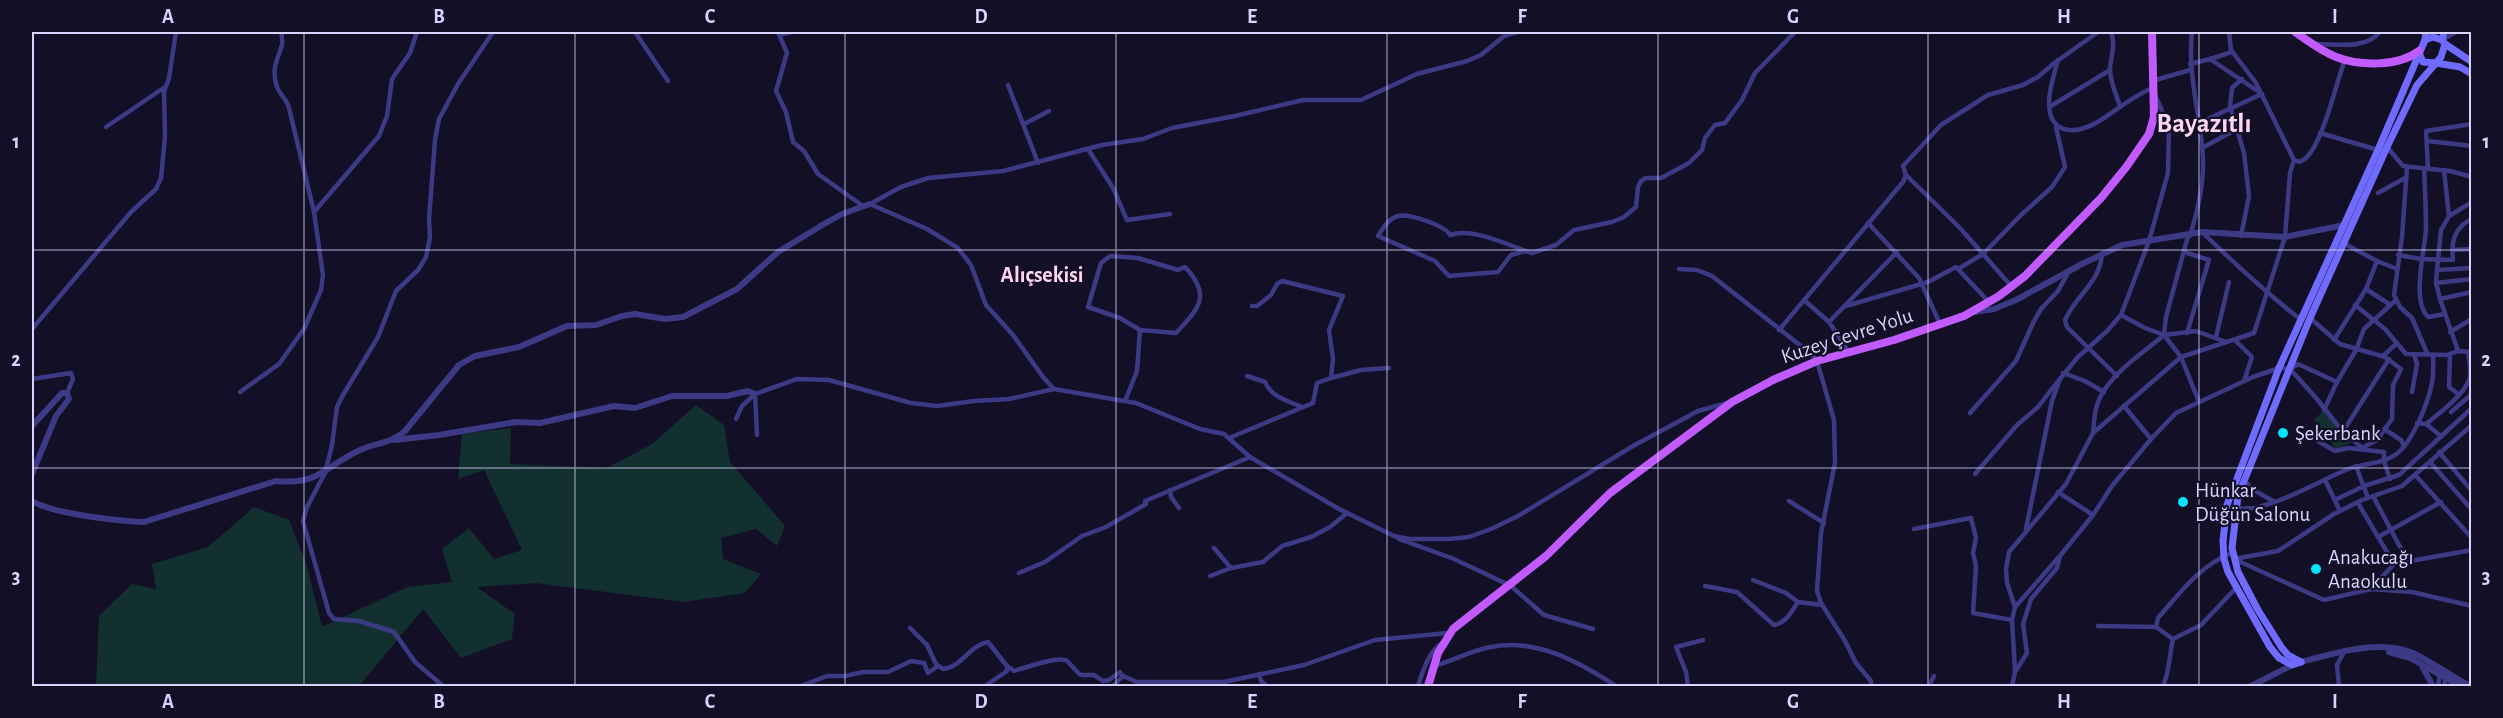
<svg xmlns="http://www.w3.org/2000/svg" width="2503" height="718" font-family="'Alegreya Sans',sans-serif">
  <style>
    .green { fill: #12302f }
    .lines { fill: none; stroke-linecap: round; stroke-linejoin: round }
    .minor { stroke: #3d3a85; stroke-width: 4.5 }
    .tertiary { stroke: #3d3a85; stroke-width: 6 }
    .secondary { stroke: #6f6bff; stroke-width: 7 }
    .primary { stroke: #c25bff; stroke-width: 8 }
    .grid { fill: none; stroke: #d9d4ff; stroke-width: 1.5; stroke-opacity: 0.55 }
    .poi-dot { fill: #00e5ff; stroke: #130f26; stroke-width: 2 }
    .labels { text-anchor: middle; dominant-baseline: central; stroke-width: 4.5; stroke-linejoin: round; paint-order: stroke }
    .street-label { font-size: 21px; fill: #d9d4ff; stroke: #130f26 }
    .poi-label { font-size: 21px; fill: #d9d4ff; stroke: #130f26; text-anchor: start }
    .neighbourhood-label { font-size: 22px; font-weight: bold; fill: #ffd6f0; stroke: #130f26 }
    .district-label { font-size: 27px; font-weight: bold; fill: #ffd6f0; stroke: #130f26 }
    .neatline { fill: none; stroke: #d9d4ff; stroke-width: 2 }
    .grid-label { font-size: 20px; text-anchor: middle; font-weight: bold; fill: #d9d4ff }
  </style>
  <rect width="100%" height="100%" fill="#130f26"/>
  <!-- green -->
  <g class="green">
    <polygon points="696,405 724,425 730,462 785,526 777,546 756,529 721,538 723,559 761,574 745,593 684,602 536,583 477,587 515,614 512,639 461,658 423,609 359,686 96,686 99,616 132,584 156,589 152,564 208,547 254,507 289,520 307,566 322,627 407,587 452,582 442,549 469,528 494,559 522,550 484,470 458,479 462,434 511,428 510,464 607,468 652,444"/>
    <polygon points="2323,411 2351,443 2336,449 2314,420"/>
  </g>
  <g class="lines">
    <!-- minor -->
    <g class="minor">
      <polyline points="635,32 668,81"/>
      <polyline points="778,32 787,53 776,91 786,112 793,142 804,151 818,174 863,206"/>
      <path d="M2111,32c5,13 0,23 -1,37 0,13 6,25 10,37"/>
      <polyline points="780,35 791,32"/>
      <polyline points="2442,40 2456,32"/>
      <path d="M2315,44c23,0 49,6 65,-12"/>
      <polyline points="2210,59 2232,52"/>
      <polyline points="2152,81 2190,70"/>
      <polyline points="1008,85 1038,163"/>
      <polyline points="2051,106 2110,70"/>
      <polyline points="1024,124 1049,111"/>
      <polyline points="106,127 165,87"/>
      <polyline points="2169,127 2199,123 2262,94 2210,59 2190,64"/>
      <polyline points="2320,133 2378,150"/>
      <polyline points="2428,141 2472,146"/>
      <polyline points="2387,147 2403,166 2450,171 2472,177"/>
      <polyline points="2202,148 2237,129"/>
      <polyline points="1088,149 1113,188 1127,220 1170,214"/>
      <path d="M2294,160l5,2c22,-5 37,-81 46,-102"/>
      <polyline points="2407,167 2402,237 2394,295 2400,307 2412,318 2427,353"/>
      <path d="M2424,168c1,21 2,41 2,61 -1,21 -15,71 2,88l17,-3"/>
      <polyline points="2428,169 2426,131 2472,124"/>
      <polyline points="2444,170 2449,216"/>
      <polyline points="1906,175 1960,228 2012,287"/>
      <polyline points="2378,193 2405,178"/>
      <polyline points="870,204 927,229 958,248 971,265 986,305 1013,335 1043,377 1054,389 1136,403 1200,429 1224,434 1250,457 1339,509 1394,536 1409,539 1449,539 1469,537 1491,529 1518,516 1633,446 1698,411 1727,403"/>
      <polyline points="870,204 901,187 928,178 1003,171 1102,145 1143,139 1172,128 1235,116 1303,100 1361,100 1417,74 1467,61 1481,55 1504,36 1517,32"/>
      <polyline points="314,212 379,136 387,116 392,79 410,53 417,32"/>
      <polyline points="1868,223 1919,278 1940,324"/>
      <path d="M2202,232c32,31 63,60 98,87"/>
      <path d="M2190,236c8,-26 14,-51 13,-77 -2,-43 -16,-84 -11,-127"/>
      <polyline points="2241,236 2249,196 2244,153 2230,106 2232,88 2242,79"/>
      <polyline points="2345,244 2377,261 2397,269"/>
      <polyline points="2452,250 2472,249"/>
      <path d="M1525,251l-14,4 -13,17 -49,4 -14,-15 -57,-25c5,-8 10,-17 20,-20 11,-3 48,10 52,19 24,-8 59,11 82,18l24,-8 18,-15 38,-8 12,-5 12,-10 2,-20 3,-6 5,-3h15l28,-15 13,-13 3,-12 10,-13 10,-2 17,-23 13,-27 40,-41"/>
      <polyline points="2184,252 2209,260 2187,333"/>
      <path d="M2102,254c-3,31 -25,39 -37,66l2,7 50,49"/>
      <path d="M2398,255l23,4 32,1c-2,-18 1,-33 19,-41"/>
      <path d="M1110,256l28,2 40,12 7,-3c27,29 14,41 -9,66l-36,-3 -20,-12 -32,-11 13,-44z"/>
      <polyline points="1679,269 1697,270 1712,276 1810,353 1817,361 1834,420 1835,463 1821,533 1817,591 1821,603 1845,641 1856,663 1871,681 1871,686"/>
      <polyline points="1958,269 1983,254 2020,216 2052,187 2065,167 2056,127"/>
      <polyline points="2437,270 2472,268"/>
      <polyline points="2436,283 2472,279"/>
      <polyline points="2366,289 2389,304"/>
      <polyline points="2440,299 2472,292"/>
      <polyline points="1804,300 1829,322 1848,351"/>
      <polyline points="2355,305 2385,329 2406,354 2447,355 2458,351 2472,352"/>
      <polyline points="1846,306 1928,282 1956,267 1989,302"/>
      <polyline points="2121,315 2145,328 2164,335 2196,331 2226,342"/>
      <polyline points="1829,322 1897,252"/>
      <polyline points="32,329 131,212 156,189 161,178 165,137 164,92 169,78 176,32"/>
      <polyline points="1779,330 1903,182 1906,175 1903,166 1941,125 1988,95 2023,85 2038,77 2053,64 2098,32"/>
      <polyline points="2450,332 2472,319"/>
      <polyline points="2164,335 2181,357 2199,402"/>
      <polyline points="2216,337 2229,282"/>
      <polyline points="2235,340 2252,357 2244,381"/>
      <polyline points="2334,340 2366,289 2377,261"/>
      <polyline points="2458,351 2440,299 2436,283 2437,270 2441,230 2449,216 2472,202"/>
      <polyline points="2450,355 2449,387 2458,394"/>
      <polyline points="2383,356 2397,343"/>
      <polyline points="2290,369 2317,399 2339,427 2362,448 2377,440 2392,419 2393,385 2401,369 2385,357 2340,344 2310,318"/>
      <polyline points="2063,373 2085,381 2104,392"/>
      <path d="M1247,376l18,6c6,15 23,19 37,25"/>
      <polyline points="1331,378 1361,370 1389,368"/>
      <polyline points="32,379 71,373 73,379 67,393"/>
      <path d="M240,392l39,-28 25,-35 17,-39 2,-15 -9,-63 -25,-104c-2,-9 -9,-13 -12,-21 -6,-19 0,-25 5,-42 1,-4 -1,-9 0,-13"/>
      <polyline points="2412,392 2417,364 2414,354"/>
      <polyline points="1125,401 1137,371 1140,330"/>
      <polyline points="2124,406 2151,439"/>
      <polyline points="2324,410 2337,382 2356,350 2364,329 2396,300"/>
      <polyline points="2451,412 2472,394"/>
      <polyline points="1970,413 2016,361 2034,321 2041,309 2058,291 2069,271"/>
      <polyline points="736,419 742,406 755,394"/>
      <polyline points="2417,423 2426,424 2441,436"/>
      <path d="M2426,424c12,-10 38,-29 43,-44 3,-9 0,-19 -1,-28"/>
      <polyline points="2384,429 2401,440 2404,446"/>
      <polyline points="2344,430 2389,359"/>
      <path d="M2093,433c1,-9 1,-19 4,-28 9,-29 45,-51 67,-70l2,-18 22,-81"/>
      <polyline points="757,435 755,394 797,379 829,380 911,403 937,406 974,401 1009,399 1054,389"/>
      <polyline points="1229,438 1313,403 1317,383 1331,378 1333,359 1329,330 1343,296 1282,281 1277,284 1271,295 1257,306 1252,306"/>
      <polyline points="2316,440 2335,451 2348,448 2384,452 2384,461 2390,479"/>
      <polyline points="2439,452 2472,491"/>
      <polyline points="2430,462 2472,510"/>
      <polyline points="2356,466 2368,498"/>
      <polyline points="1975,474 2017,425 2038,407 2058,381"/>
      <polyline points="2416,476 2472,538"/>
      <polyline points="2325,480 2340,511"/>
      <path d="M2244,481l13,11 18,10c25,-9 47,-22 71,-32 16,-7 34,-5 49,-15 17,-11 33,-52 37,-72 2,-9 1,-19 1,-28"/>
      <polyline points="1170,490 1171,497 1179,508"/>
      <polyline points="2058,492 2093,515"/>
      <polyline points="2373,496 2408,562"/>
      <polyline points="2335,500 2364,486 2399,475 2472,408"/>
      <polyline points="1789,501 1824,523"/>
      <polyline points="2358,503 2394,564"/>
      <polyline points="2236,509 2256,508 2275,502"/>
      <polyline points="1914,529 1971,518 1976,538 1973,553 1976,566 1973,613 2012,620"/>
      <path d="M2026,529l26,-128 8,-22 17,-21 30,-27 14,-16 28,-74 19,-68 1,-46 -17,-39c-20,9 -34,21 -51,32 -31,19 -57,12 -51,-28 2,-11 5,-22 8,-32"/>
      <polyline points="2378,537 2441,502"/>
      <polyline points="1399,539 1454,559 1511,586 1544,615 1593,629"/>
      <polyline points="1214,548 1231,568 1263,562 1282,546 1311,537 1330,527 1347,513"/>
      <polyline points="2234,559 2278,551 2334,514 2362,500 2402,486 2472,425"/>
      <polyline points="2234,559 2324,600 2371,589 2412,592 2472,606"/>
      <polyline points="1019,573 1045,562 1082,536 1106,527 1146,504 1145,501 1250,457"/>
      <polyline points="1210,576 1231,568"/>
      <polyline points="1753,580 1786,593 1798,602"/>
      <path d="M1705,586l32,6 37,33c12,-2 18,-14 24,-23l24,3"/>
      <polyline points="2371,589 2394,564 2472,550"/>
      <polyline points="2015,607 2007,583 2006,569 2009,552 2066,484 2093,433 2181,357 2254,333 2285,237 2290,173 2294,160 2256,83 2231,50 2229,32"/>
      <polyline points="2098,626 2156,627 2173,639"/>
      <path d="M2156,627l2,-9c24,-27 40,-51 75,-66"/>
      <path d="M910,628l17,17 9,19 7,5c19,-2 27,-24 45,-27l18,23 8,6c10,-3 46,-16 53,-10 5,4 8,10 14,14h13l9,6 6,-1 11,-8 3,4"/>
      <path d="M1434,666c19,-5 38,-16 57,-19 46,-9 88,15 125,39"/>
      <polyline points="2015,671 2012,620 2015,607 2058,558"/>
      <polyline points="1259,674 1261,681 1267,686"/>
      <polyline points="443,686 415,662 394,632 359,621 334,619 329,613 303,521 307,507 325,473 332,445 337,407 343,395 378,337 396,291 418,270 426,257 430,237 429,219 435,140 439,119 458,84 493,32"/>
      <polyline points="801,686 827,676 845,676 863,672 888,672 911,661 924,663 928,673 938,666"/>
      <polyline points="985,686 1007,671 1007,666"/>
      <polyline points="1113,686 1123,676 1137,682 1224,682 1304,665 1375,640 1448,633"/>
      <path d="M1418,686c5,-15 10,-35 26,-44"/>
      <polyline points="1688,686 1686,672 1676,647 1703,640"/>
      <polyline points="1929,686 1934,676"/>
      <polyline points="2012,686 2015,672 2027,653 2023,624 2031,599 2057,568 2060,556 2093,515 2112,486 2151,439 2176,413 2253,377 2279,368 2290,369 2298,364 2337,382"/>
      <path d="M2163,686c7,-16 6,-30 10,-47l28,-14 35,-37"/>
      <polyline points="2339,686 2337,665 2345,650"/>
      <polyline points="2438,686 2440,673"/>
      <polyline points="2444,686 2446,677"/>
    </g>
    <!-- tertiary -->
    <g class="tertiary">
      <polyline points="1974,312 1994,309 2016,300 2082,264 2122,245 2202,232 2285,237 2344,225"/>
      <polyline points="32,426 62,393 67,393 69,399 56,416 32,474"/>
      <polyline points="394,440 439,435 516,422 540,423 614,406 635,408 672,396 727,396 748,391 755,394"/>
      <path d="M32,501c21,13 86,20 112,21l132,-41c44,4 48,-14 82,-30 18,-9 31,-6 47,-20l54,-66 16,-9 44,-9 48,-21 29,-1 26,-9 13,-2 30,5 18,-2 54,-28 41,-37 46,-28 18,-10 28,-10"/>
      <polyline points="2389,652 2410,658 2460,686"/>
      <path d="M2301,662c34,-9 78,-23 112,-9 19,9 38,23 57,33"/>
      <polyline points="2423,668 2433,686"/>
      <polyline points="2251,686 2292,665"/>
    </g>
    <!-- secondary -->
    <g class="secondary">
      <polyline points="2444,32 2442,40 2445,44 2472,62"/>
      <polyline points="2425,40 2433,37 2442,40"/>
      <polyline points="2419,53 2423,62 2436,63 2441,57 2445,44"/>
      <polyline points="2301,662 2292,665 2279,658 2270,647 2228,572 2224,559 2223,541 2227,505 2279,368 2378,150 2425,40 2426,32"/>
      <polyline points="2301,662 2288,655 2282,648 2258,610 2238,572 2232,548 2238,496 2310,318 2387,147 2417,85 2436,63 2460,67 2472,74"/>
    </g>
    <!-- primary -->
    <g class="primary">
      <path d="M2295,32c13,9 26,19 41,25 24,9 62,10 83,-6"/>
      <polyline points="1428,686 1438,653 1453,629 1546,556 1610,493 1732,402 1773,380 1817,361 1894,340 1964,316 1999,296 2025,276 2101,198 2127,166 2149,134 2154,117 2152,32"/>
    </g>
  </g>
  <!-- grid -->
  <path class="grid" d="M304,32v654M575,32v654M845,32v654M1116,32v654M1387,32v654M1658,32v654M1928,32v654M2199,32v654M32,250h2440M32,468h2440"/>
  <!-- markers -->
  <g class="poi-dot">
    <circle cx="2283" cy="433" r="6"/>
    <circle cx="2183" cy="502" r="6"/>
    <circle cx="2316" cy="569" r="6"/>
  </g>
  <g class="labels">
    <!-- street labels -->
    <g class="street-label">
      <text transform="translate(1847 336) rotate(-18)">Kuzey Çevre Yolu</text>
    </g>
    <!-- poi labels -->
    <g class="poi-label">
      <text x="2295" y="433">Şekerbank</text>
      <text x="2195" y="490">Hünkar<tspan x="2195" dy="24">Düğün Salonu</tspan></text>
      <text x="2328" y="557">Anakucağı<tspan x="2328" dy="24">Anaokulu</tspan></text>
    </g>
    <!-- neighbourhood labels -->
    <g class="neighbourhood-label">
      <text x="1042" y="275">Alıçsekisi</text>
    </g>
    <!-- district labels -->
    <g class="district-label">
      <text x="2204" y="123">Bayazıtlı</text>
    </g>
  </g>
  <!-- border -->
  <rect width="2503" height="718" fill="none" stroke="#130f26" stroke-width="66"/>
  <rect x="33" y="33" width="2437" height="652" class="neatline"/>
  <g class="grid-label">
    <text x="168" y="23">A</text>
    <text x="439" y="23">B</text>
    <text x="710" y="23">C</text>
    <text x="981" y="23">D</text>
    <text x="1252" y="23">E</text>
    <text x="1522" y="23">F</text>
    <text x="1793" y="23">G</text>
    <text x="2064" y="23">H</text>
    <text x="2335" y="23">I</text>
    <text x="16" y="148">1</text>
    <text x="2486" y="148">1</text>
    <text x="16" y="366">2</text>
    <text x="2486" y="366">2</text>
    <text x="16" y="583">3</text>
    <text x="2486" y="583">3</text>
    <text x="168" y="708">A</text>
    <text x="439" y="708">B</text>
    <text x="710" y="708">C</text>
    <text x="981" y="708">D</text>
    <text x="1252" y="708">E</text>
    <text x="1522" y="708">F</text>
    <text x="1793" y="708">G</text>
    <text x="2064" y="708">H</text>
    <text x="2335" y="708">I</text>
  </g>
</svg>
